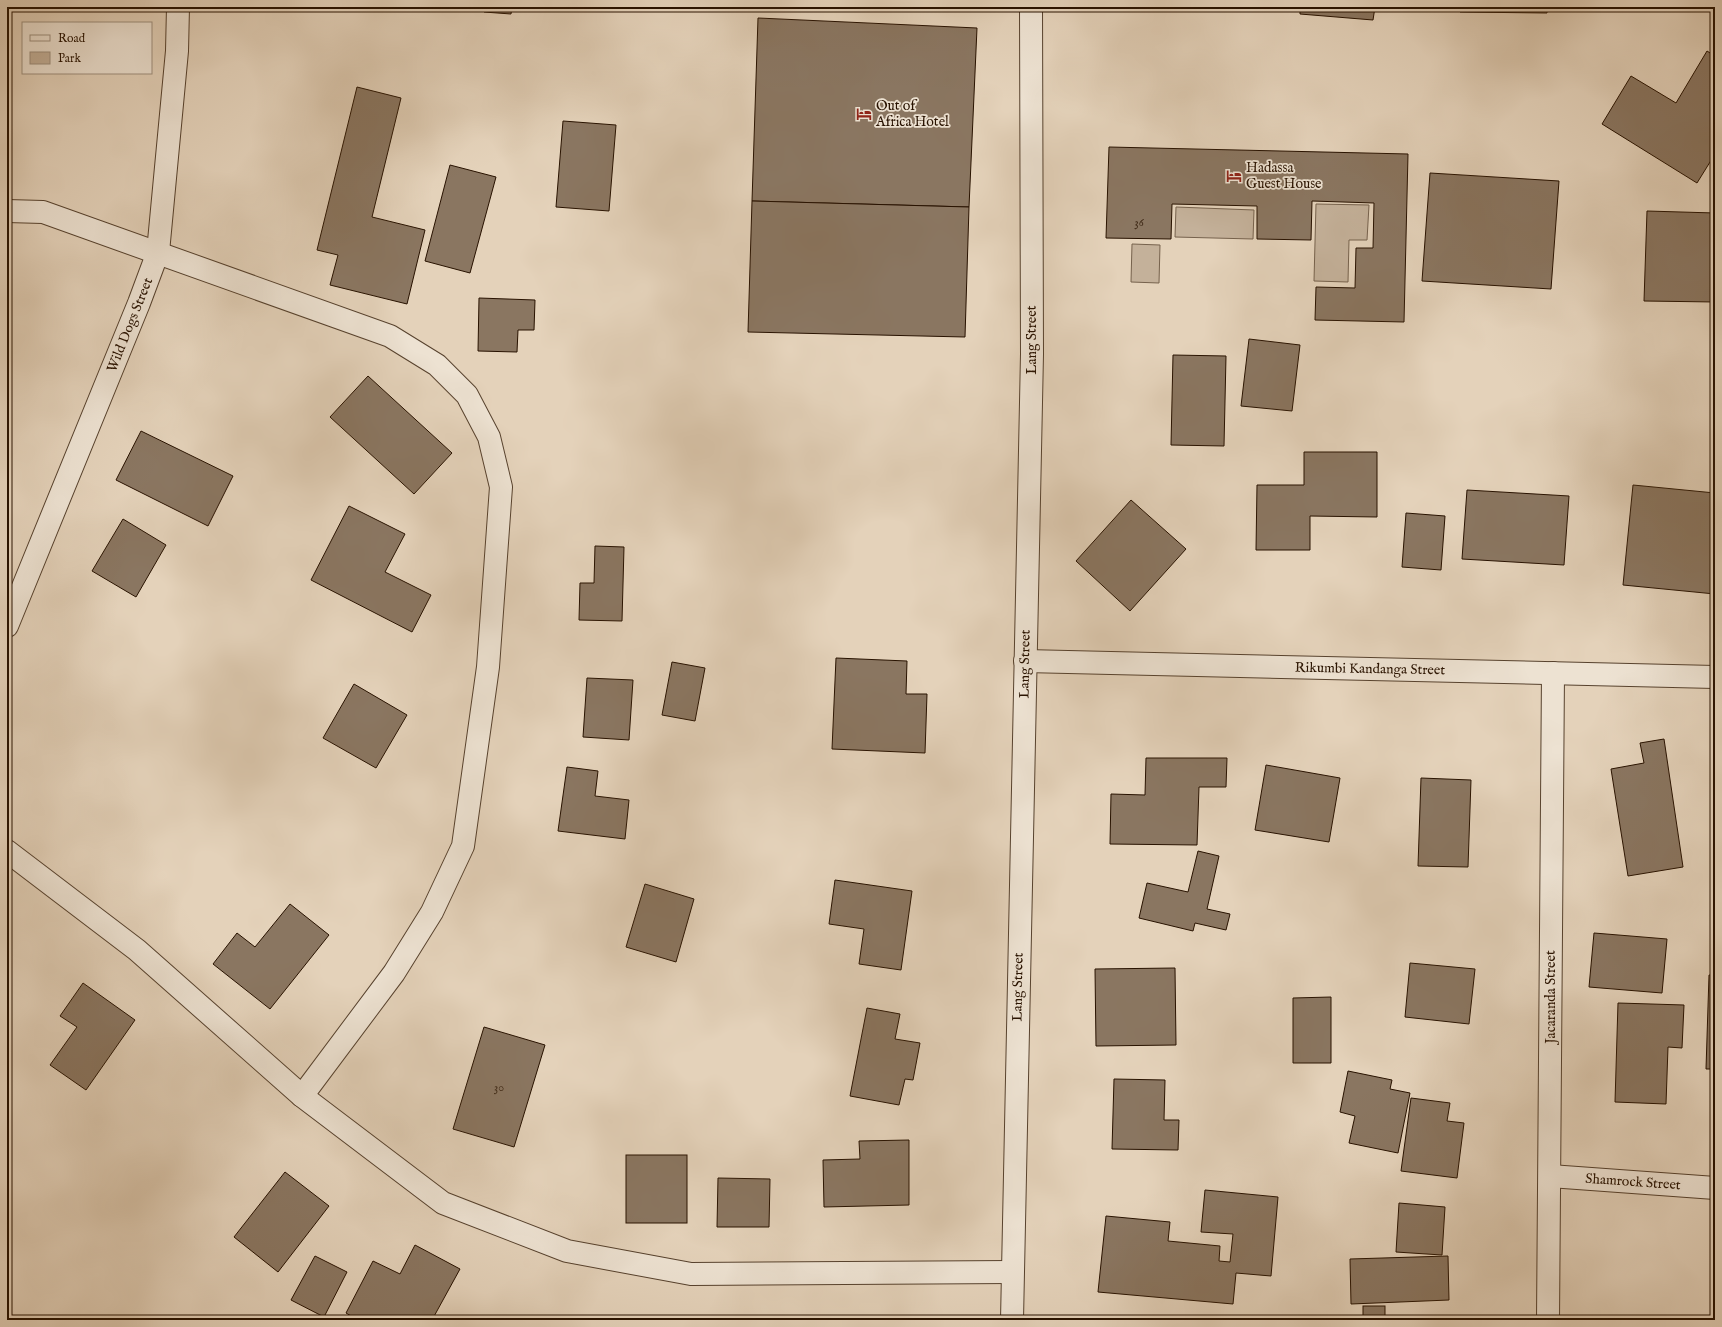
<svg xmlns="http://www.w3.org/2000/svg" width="1722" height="1327" font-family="'IM FELL English',serif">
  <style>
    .green { fill: #c4b19a; stroke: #76624d }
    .building { fill: #8a7661; stroke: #281200 }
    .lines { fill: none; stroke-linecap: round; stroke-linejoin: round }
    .minor-casing { stroke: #57422e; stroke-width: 24 }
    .minor { stroke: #ede2d2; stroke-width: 22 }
    .labels { text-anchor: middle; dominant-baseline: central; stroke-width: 3.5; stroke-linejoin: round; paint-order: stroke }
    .number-label { font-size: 12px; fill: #402b18 }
    .poi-label { font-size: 14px; fill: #281200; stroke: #ede2d2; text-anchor: start }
    .street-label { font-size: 14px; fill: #281200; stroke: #ede2d2 }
  </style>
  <rect width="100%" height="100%" fill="#e4d2ba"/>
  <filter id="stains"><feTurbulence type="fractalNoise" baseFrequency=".005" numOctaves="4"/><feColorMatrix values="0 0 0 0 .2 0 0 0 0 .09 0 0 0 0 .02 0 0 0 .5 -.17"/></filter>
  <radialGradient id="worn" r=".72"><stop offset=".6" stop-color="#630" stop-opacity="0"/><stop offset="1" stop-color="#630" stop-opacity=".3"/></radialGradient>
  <!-- green -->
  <g class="green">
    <polygon points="1316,204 1369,205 1367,240 1349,240 1348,282 1314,281"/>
    <polygon points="1176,207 1254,210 1253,239 1175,237"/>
    <polygon points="1132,244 1160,245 1159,283 1131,282"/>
  </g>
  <!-- building -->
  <g class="building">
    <polygon points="485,7 512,7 511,14 484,12"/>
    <polygon points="1300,7 1375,7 1373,20 1300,14"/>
    <polygon points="1460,7 1547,7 1547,13 1460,12"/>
    <polygon points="758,18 977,28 969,207 752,201"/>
    <polygon points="1707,51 1715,56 1715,154 1697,183 1602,124 1631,76 1676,103"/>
    <polygon points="357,87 401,98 372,217 425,230 407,304 330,285 338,255 317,250"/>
    <polygon points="563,121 616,125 609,211 556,207"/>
    <polygon points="1109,147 1408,154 1404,322 1315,320 1316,287 1355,288 1356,248 1373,248 1374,203 1312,201 1311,240 1257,239 1257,206 1172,204 1171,239 1106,238"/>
    <polygon points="450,165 496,177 470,273 425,261"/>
    <polygon points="1430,173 1559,181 1551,289 1422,281"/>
    <polygon points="752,201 969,207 965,337 748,332"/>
    <polygon points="1647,211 1715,213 1715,302 1644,301"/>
    <polygon points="479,298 535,300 534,330 518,330 517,352 478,351"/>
    <polygon points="1249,339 1300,345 1292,411 1241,406"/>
    <polygon points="1173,355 1226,356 1224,446 1171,445"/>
    <polygon points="368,376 452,453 414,494 330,417"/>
    <polygon points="141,431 233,476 208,526 116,480"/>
    <polygon points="1304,452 1377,452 1377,517 1310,516 1310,550 1256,550 1257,485 1304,485"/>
    <polygon points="1633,485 1715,493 1715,594 1623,585"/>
    <polygon points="1467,490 1569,496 1564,565 1462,559"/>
    <polygon points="1131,500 1186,549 1130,611 1076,561"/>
    <polygon points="349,506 405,534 385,572 431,595 412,632 311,580"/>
    <polygon points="1406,513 1445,516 1441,570 1402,567"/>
    <polygon points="123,519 166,545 136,597 92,571"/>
    <polygon points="595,546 624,547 622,621 579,620 580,583 594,583"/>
    <polygon points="836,658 907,661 906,694 927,694 925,753 832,749"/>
    <polygon points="672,662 705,668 695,721 662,715"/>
    <polygon points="587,678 633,680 629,740 583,737"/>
    <polygon points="354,684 407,715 376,768 323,738"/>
    <polygon points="1664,739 1683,867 1628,876 1611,769 1644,763 1640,743"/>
    <polygon points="1146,758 1227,758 1226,787 1199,787 1197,845 1110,844 1111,794 1145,795"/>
    <polygon points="1266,765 1340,778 1329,842 1255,830"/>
    <polygon points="567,767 598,771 595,796 629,800 625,839 558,831"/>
    <polygon points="1421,778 1471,780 1468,867 1418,866"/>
    <polygon points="1198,851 1219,856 1207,909 1230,914 1226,930 1195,923 1193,931 1139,918 1147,883 1188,892"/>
    <polygon points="835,880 912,891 901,970 859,964 864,929 829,924"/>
    <polygon points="645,884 694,899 676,962 626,947"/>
    <polygon points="290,904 329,935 270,1009 213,964 237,933 255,947"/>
    <polygon points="1594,933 1667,939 1662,993 1589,987"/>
    <polygon points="1410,963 1475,969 1469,1024 1405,1017"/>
    <polygon points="1175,968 1176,1045 1096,1046 1095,969"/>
    <polygon points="1709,975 1715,975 1715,1069 1706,1069"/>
    <polygon points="83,983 135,1020 86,1090 50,1065 77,1027 60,1016"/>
    <polygon points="1331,997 1331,1063 1293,1063 1293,998"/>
    <polygon points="1618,1003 1684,1005 1682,1048 1668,1047 1666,1104 1615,1102"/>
    <polygon points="867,1008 900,1014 895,1039 920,1043 913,1080 905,1079 899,1105 850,1096"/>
    <polygon points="484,1027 545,1045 514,1147 453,1129"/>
    <polygon points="1348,1071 1392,1080 1390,1089 1410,1093 1398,1153 1349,1143 1355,1116 1340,1112"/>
    <polygon points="1114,1079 1165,1080 1164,1120 1179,1120 1178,1150 1112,1149"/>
    <polygon points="1411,1098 1450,1103 1447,1121 1464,1123 1457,1178 1401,1171"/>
    <polygon points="909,1140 909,1205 824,1207 823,1160 860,1159 859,1141"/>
    <rect x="626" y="1155" width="61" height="68"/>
    <polygon points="285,1172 329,1206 278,1272 234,1237"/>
    <polygon points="718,1178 770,1179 769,1227 717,1227"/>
    <polygon points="1205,1190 1278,1197 1271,1276 1236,1273 1233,1304 1098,1292 1106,1216 1170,1222 1168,1241 1220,1246 1219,1261 1230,1262 1233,1234 1201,1232"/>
    <polygon points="1399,1203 1445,1207 1442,1255 1396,1252"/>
    <polygon points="415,1245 460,1269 432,1320 358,1320 346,1313 373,1261 400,1274"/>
    <polygon points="315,1256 347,1272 324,1317 291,1300"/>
    <polygon points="1448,1256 1449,1300 1351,1304 1350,1259"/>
    <rect x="1363" y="1306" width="22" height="14"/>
  </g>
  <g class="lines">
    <!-- minor casing -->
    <g class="minor-casing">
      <g id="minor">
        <polyline points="7,211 43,212 390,336 437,365 467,395 489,437 501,487 488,667 463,846 432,912 394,973 302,1096"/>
        <polyline points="7,626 139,303 158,252 177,51 178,7"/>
        <polyline points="1025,661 1715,677"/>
        <polyline points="7,851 137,950 302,1096 443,1203 567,1251 691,1274 1012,1272"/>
        <polyline points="1550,1176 1715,1188"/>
        <polyline points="1012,1320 1032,354 1031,7"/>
        <polyline points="1548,1320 1553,673"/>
      </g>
    </g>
    <!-- minor -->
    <use href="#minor" class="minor"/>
  </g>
  <!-- icons -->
  <defs>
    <g id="hotel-bare" transform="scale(1.2)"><path d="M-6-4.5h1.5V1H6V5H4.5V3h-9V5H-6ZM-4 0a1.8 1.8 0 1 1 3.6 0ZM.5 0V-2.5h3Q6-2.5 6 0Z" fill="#8f2418" stroke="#ede2d2" stroke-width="2.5" paint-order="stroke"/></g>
  </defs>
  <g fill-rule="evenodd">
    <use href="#hotel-bare" x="864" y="114"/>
    <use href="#hotel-bare" x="1234" y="176"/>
  </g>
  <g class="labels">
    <!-- number labels -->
    <g class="number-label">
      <text x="1139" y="222">36</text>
      <text x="499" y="1087">30</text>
    </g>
    <!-- poi labels -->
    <g class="poi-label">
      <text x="876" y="106">Out of<tspan x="876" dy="16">Africa Hotel</tspan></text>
      <text x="1246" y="168">Hadassa<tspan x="1246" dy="16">Guest House</tspan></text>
    </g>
    <!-- street labels -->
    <g class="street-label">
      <text transform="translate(130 325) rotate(-68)">Wild Dogs Street</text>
      <text transform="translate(1032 340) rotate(-90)">Lang Street</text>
      <text transform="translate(1025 664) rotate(-89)">Lang Street</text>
      <text transform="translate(1370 669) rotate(1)">Rikumbi Kandanga Street</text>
      <text transform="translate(1018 987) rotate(-89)">Lang Street</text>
      <text transform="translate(1551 997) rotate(-90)">Jacaranda Street</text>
      <text transform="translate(1633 1182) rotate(4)">Shamrock Street</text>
    </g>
  </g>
  <!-- margin -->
  <rect width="1722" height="1327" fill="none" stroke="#e4d2ba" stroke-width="24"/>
  <rect x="8" y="8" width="1706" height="1311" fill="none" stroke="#281200" stroke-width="2"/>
  <rect x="12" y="12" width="1698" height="1303" fill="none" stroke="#281200"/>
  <!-- legend -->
  <rect x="22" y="22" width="130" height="52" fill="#ede2d2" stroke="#9e8f7e"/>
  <rect x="30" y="35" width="20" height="6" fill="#ede2d2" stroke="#9e8f7e"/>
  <text x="58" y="42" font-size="12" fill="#281200">Road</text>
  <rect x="30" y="52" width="20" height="12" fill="#c4b19a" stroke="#9e8f7e"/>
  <text x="58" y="62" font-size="12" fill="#281200">Park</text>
  <rect width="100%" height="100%" filter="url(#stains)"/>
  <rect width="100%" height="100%" fill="url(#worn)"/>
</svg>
